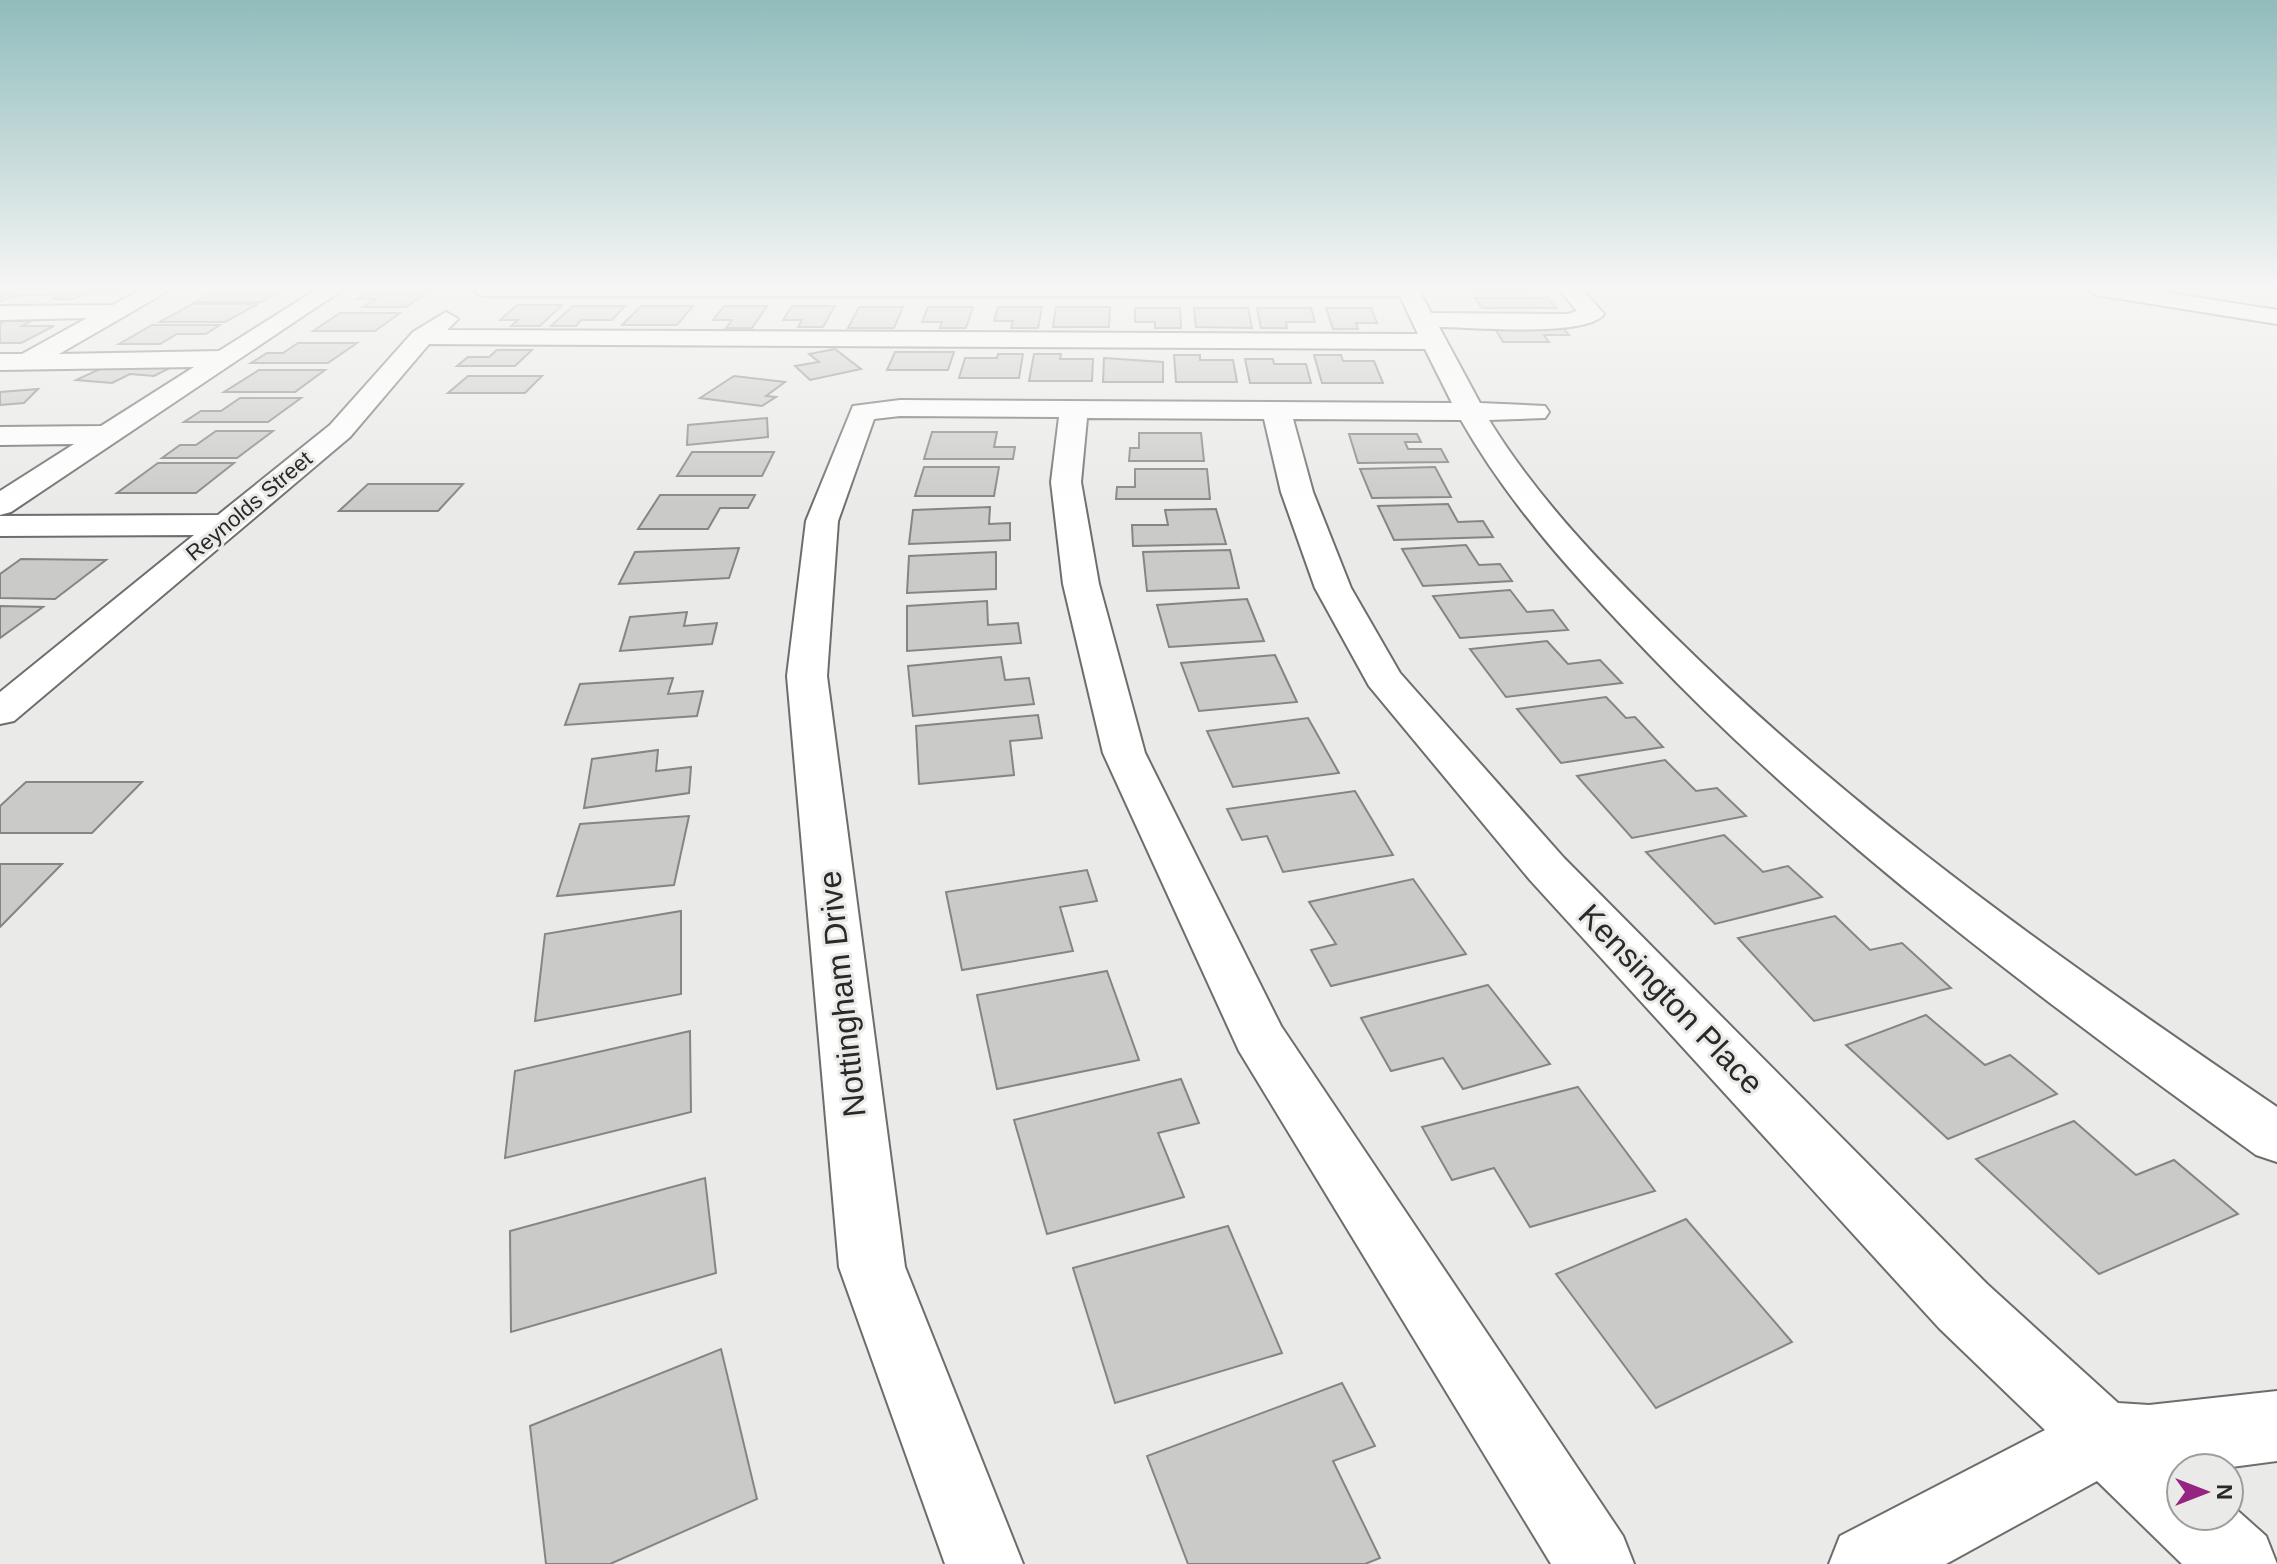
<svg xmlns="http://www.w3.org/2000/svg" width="2277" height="1564" font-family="Arial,sans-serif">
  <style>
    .building { fill: #cacbc8; stroke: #858683; stroke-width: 2 }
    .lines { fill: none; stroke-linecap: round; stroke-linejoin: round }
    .minor-casing { stroke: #6d6e6c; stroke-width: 4 }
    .major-casing { stroke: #6d6e6c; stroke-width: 4 }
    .minor { fill: #fff; fill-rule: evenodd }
    .major { fill: #fff; fill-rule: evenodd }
    .labels { text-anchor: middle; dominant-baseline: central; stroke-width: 6; stroke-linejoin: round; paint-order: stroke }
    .far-street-label { font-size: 22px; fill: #292928; stroke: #eaebe8 }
    .near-street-label { font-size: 32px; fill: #292928; stroke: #eaebe8 }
  </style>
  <rect width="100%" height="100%" fill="#eaebe8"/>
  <!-- building -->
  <g class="building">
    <polygon points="12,288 67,288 51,295 21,295 0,301 0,294"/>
    <polygon points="76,288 127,288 118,292 88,292 74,299 53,299"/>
    <polygon points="220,288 285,288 262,302 195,302"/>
    <polygon points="1469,288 1527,288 1531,292 1472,292"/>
    <polygon points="370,291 429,291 406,307 363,307 376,299 358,299"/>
    <polygon points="1475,298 1548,298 1556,308 1482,308"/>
    <polygon points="192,304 258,304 225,322 160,322"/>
    <polygon points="517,305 562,305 540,326 511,326 518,320 500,320"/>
    <polygon points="573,306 625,306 612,320 581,320 576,326 551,326"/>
    <polygon points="641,306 693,306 677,325 622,325"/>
    <polygon points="724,306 767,306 752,328 726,328 732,320 713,320"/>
    <polygon points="792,306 835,306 823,327 798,327 802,320 783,320"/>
    <polygon points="859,307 903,307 894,328 848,328"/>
    <polygon points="928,307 973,307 966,328 940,328 942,322 922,322"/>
    <polygon points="998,307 1042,307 1038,328 1011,328 1013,321 994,321"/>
    <polygon points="1056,307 1110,307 1109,327 1053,327"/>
    <polygon points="1135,308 1180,308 1181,328 1155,328 1155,322 1135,322"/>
    <polygon points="1194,308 1248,308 1252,328 1196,327"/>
    <polygon points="1257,308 1311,308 1315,322 1286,322 1287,328 1261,328"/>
    <polygon points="1326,308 1371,308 1377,323 1356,323 1358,329 1333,329"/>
    <polygon points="340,313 400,313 375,331 313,331"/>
    <polygon points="5,321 31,321 22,326 54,326 21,343 0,343 0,324"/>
    <polygon points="152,325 220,325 206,334 177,334 160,344 119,344"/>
    <polygon points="1494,327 1562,327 1569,335 1544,335 1549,342 1503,342"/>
    <polygon points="298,343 357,343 328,363 251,363 267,353 283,353"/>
    <polygon points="835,349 861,369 810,380 795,366 819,362 809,354"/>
    <polygon points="497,350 532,350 515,366 457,366 468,357 489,357"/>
    <polygon points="895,352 954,352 948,370 887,370"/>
    <polygon points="998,354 1023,354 1019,378 959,378 965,358 997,358"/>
    <polygon points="1034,354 1061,354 1060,359 1093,359 1092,381 1029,381"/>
    <polygon points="1174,355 1200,355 1200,360 1233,360 1237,382 1176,382"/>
    <polygon points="1314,355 1341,355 1343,361 1374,361 1383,383 1322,383"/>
    <polygon points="1104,358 1163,362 1163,382 1103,382"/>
    <polygon points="1245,359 1273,359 1274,364 1306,364 1311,383 1250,383"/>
    <polygon points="117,361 176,365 154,376 130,374 112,383 76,380"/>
    <polygon points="259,370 325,370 295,392 224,392"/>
    <polygon points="468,376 542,376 525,393 448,393"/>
    <polygon points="734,376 785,382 766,396 776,397 762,406 700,398"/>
    <polygon points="38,389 24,403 0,405 0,392"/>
    <polygon points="240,398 301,398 268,422 184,422 201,411 221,411"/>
    <polygon points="767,418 768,437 687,445 688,425"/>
    <polygon points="216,431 273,431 237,458 162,458 180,445 196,445"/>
    <polygon points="932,432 997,432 994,447 1015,447 1013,459 924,459"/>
    <polygon points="1139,433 1201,433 1204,461 1129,461 1130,448 1139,448"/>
    <polygon points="1349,434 1417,434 1421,442 1405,442 1408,449 1441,449 1448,462 1358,463"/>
    <polygon points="692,452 774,452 762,476 677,476"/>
    <polygon points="158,463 234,463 196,493 117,493"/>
    <polygon points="924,467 999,467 994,496 915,496"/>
    <polygon points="1435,467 1451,497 1372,498 1360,469"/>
    <polygon points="1135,469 1207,469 1210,499 1116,499 1117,487 1135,487"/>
    <polygon points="368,484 463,484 438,511 339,511"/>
    <polygon points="660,495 755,495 748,508 720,508 708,529 638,529"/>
    <polygon points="1448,504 1458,522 1483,521 1493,537 1394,540 1378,506"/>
    <polygon points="990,507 989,524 1010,523 1010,540 909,544 913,510"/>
    <polygon points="1216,509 1226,544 1133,546 1132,525 1168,525 1165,510"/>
    <polygon points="1466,545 1479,565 1500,564 1512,581 1423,586 1402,549"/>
    <polygon points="739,548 729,578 619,584 635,552"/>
    <polygon points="1230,550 1239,588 1147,591 1143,552"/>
    <polygon points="996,552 996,589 907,593 909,556"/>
    <polygon points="21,559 106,560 55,599 0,598 0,574"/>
    <polygon points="1510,590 1527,612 1553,610 1568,630 1460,638 1433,596"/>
    <polygon points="1247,599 1264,641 1169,647 1157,605"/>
    <polygon points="987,601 988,625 1018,623 1021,643 907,651 907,606"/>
    <polygon points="0,606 43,607 0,638"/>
    <polygon points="687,612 684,626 717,623 712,644 620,651 630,617"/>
    <polygon points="1547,641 1568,664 1600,660 1622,683 1506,697 1470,649"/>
    <polygon points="1275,655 1297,702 1199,711 1181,663"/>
    <polygon points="1001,657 1005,680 1029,678 1034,704 913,716 908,666"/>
    <polygon points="673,678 668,694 703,691 697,716 565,725 580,684"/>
    <polygon points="1606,697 1626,718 1635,717 1663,747 1561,763 1517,709"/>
    <polygon points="1038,715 1042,738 1010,741 1014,775 919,784 916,726"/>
    <polygon points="1308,718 1339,773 1233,787 1207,731"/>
    <polygon points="658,750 656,771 691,767 689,793 584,808 592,759"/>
    <polygon points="1665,760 1696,791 1717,788 1746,816 1632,838 1577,776"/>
    <polygon points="26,782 142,782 92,833 0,833 0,806"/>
    <polygon points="1355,791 1393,855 1283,872 1267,836 1242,840 1227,809"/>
    <polygon points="689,816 674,885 557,896 580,824"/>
    <polygon points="1724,835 1763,872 1788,866 1822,897 1715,924 1646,852"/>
    <polygon points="0,864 62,864 0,927"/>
    <polygon points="1087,870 1097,901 1060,907 1073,951 962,970 946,892"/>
    <polygon points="1413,879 1466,954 1331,986 1311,950 1336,944 1309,902"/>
    <polygon points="681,911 681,994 535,1021 545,934"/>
    <polygon points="1835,916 1870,950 1902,943 1951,988 1814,1021 1738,938"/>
    <polygon points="1107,971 1139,1060 997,1089 977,995"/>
    <polygon points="1488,985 1550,1064 1463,1089 1443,1058 1391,1071 1361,1018"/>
    <polygon points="1926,1015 1985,1065 2010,1055 2057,1094 1948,1139 1846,1045"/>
    <polygon points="690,1031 691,1112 505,1158 515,1071"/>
    <polygon points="1181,1079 1199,1123 1158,1133 1184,1197 1047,1234 1014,1120"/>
    <polygon points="1578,1087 1655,1191 1530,1227 1494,1168 1452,1180 1422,1127"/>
    <polygon points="2074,1121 2136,1175 2174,1160 2238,1214 2099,1274 1976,1159"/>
    <polygon points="705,1178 716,1273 511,1332 510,1231"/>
    <polygon points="1686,1219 1792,1342 1656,1408 1556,1274"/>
    <polygon points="1228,1226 1282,1353 1115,1403 1073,1268"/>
    <polygon points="721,1349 757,1499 610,1564 546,1564 530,1426"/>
    <polygon points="1342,1383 1375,1446 1333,1461 1380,1558 1365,1564 1188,1564 1147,1456"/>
  </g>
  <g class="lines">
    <!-- minor casing -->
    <g class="minor-casing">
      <g id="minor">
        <polygon points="145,288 173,288 59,354 219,351 319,288 345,288 11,512 0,515 0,491 74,444 0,445 0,427 101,426 194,367 0,370 0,354 22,354 87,318 0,320 0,306 113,305"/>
        <path d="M1418,288l13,25 137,1 9,-3 -19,-23h23l23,26c-17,24 -134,13 -165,13l41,76 65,3 4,6 -4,6 -56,2c50,81 117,149 184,215 183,181 392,328 604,472v55l-21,-7c-212,-154 -424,-310 -606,-500 -70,-73 -139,-147 -189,-235l-168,-1 20,73 38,96 49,85 164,185 423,426 131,119 31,2 128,-14v70l-53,7h-43v48h48v-13l37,33 11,28h-95l-85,-83 -151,83h-117l11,-28 205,-106 -106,-102 -409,-448 -161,-194 -54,-98 -34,-96 -17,-73 -177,-1 -6,64 18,102 46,169 136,273 342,510 11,28h-83l-312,-513 -136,-298 -40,-169 -12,-102 8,-65 -159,-1 -26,3 -36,102 -11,155 78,591 118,297h-78l-106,-297 -52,-591 19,-155 47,-115 47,-6 552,3 -27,-54 -996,-5 -79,93 -336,284 -14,3v-32l194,-157 -194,1v-20l218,-1 112,-90 83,-93 33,-20 12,7 -11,11 971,4 -18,-38h-915l-8,-2 -2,-6z"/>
      </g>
    </g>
    <!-- major casing -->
    <g class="major-casing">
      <polygon id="major" points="2085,288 2137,288 2277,310 2277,324 2096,295"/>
    </g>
    <!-- minor -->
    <use href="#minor" class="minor"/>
    <!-- major -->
    <use href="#major" class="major"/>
  </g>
  <!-- sky -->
  <linearGradient id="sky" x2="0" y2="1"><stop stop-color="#90bcbc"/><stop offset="0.57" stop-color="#f6f6f5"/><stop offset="1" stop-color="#f6f6f5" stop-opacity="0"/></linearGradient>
  <rect width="2277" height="507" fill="url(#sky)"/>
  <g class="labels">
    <!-- far-street labels -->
    <g class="far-street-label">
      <text transform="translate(249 506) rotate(-40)">Reynolds Street</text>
    </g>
    <!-- near-street labels -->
    <g class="near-street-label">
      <text transform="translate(842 994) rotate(-96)">Nottingham Drive</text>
      <text transform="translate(1671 999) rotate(46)">Kensington Place</text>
    </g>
  </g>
  <!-- north arrow -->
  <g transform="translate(2205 1492) rotate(90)"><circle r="38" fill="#eaebe8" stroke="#9d9d9b" stroke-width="2"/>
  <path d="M0-6L14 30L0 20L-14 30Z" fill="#952483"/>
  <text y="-12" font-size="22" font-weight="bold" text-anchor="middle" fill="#292928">N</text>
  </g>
</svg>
